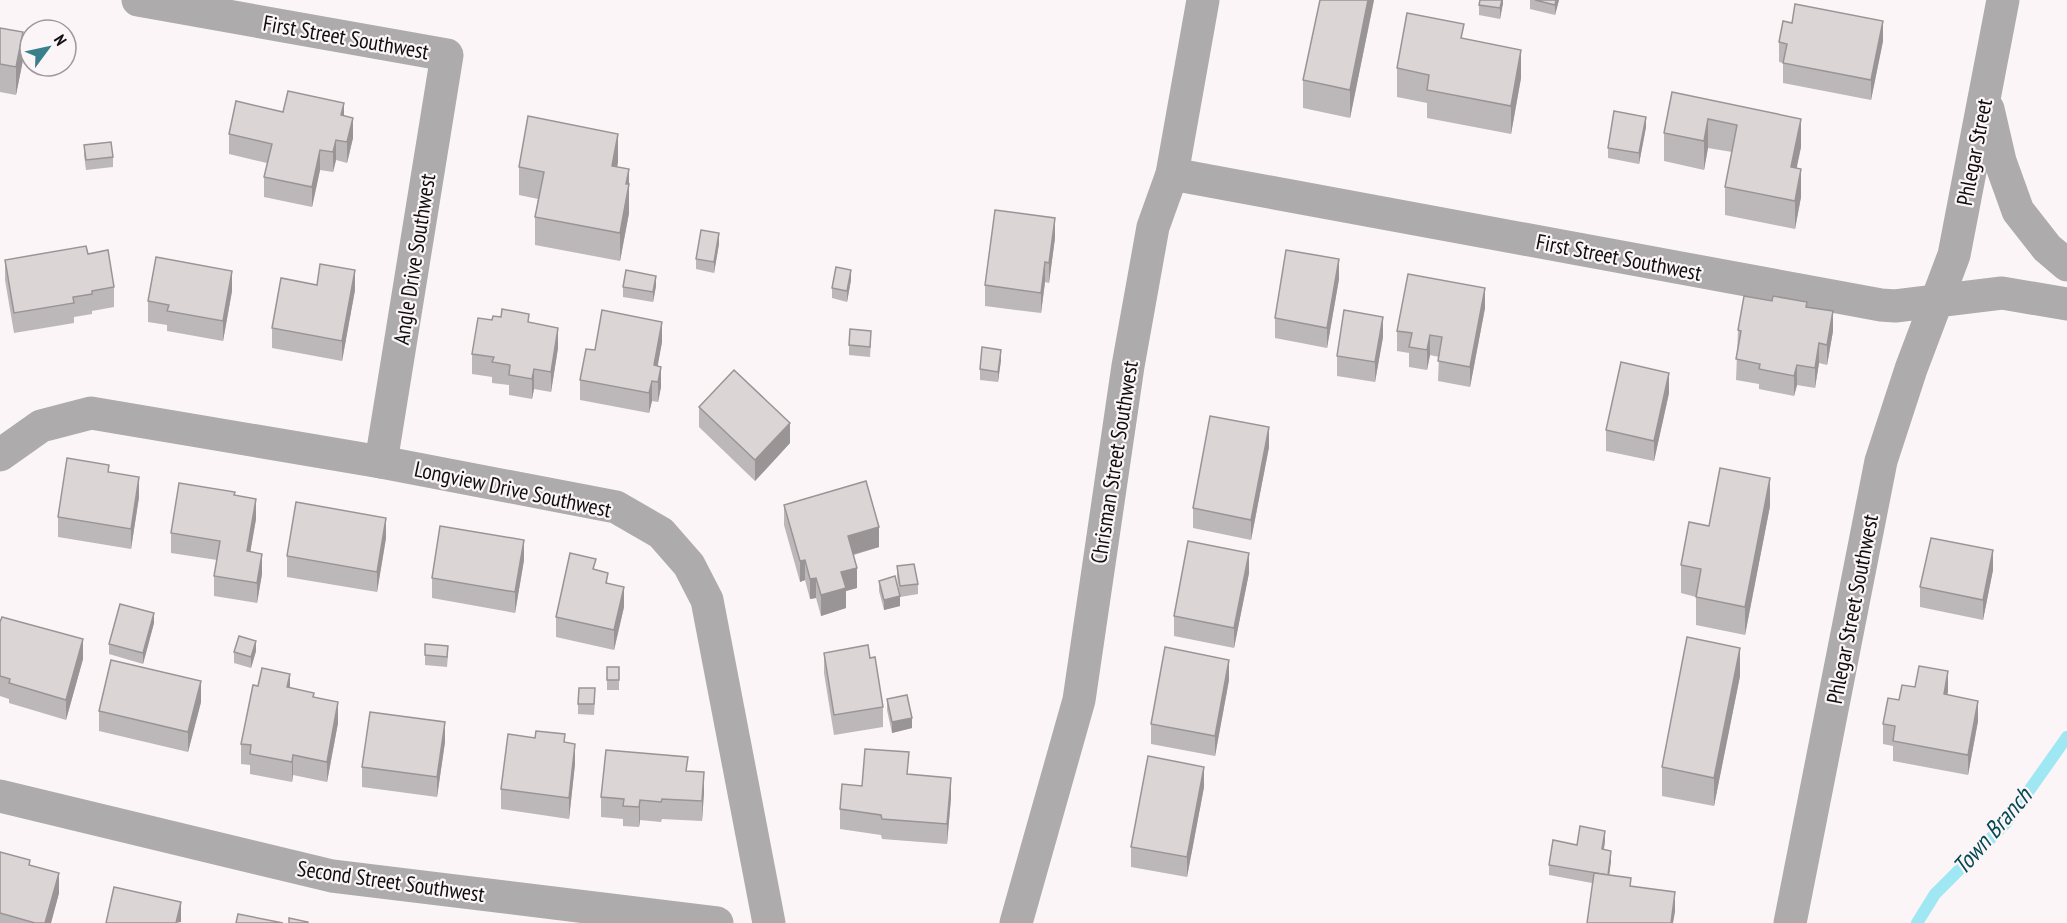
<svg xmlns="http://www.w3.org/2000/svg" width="2067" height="923" font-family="'PT Sans Narrow',sans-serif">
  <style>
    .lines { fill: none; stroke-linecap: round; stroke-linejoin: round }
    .stream { stroke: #9ee7f3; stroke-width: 12 }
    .minor { stroke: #adabab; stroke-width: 33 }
    .wall { fill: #bcb7b8 }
    .shaded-wall { fill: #999596 }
    .building { fill: #dbd5d6; stroke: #999596; stroke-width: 1.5 }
    .labels { text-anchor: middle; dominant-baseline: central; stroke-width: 4.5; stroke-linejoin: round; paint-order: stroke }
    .street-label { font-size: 22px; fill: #0f0d0e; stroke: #fbf5f7 }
    .water-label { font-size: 24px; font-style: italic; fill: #034952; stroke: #fbf5f7 }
  </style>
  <rect width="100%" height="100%" fill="#fbf5f7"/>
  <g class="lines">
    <!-- stream -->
    <polyline class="stream" points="1917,923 1935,894 2006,823 2067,737"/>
    <!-- minor -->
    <g class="minor">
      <polyline points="138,0 447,55 381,462"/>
      <polyline points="1988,109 2000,161 2018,211 2047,248 2067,265"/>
      <polyline points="1172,174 1881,305 1895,306 2002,293 2067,304"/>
      <polyline points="0,455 41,426 91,413 381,462 616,507 661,533 689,565 707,600 769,923"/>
      <polyline points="0,796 332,876 717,923"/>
      <polyline points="1016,923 1079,700 1128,366 1153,227 1172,174 1203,0"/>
      <polyline points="1790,923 1881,461 1911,369 1954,255 2003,0"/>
    </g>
  </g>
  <!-- wall -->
  <g class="wall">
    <polygon points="1374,0 1350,118 1303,108 1303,80"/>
    <polygon points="1503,0 1500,19 1479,15 1479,5"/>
    <polygon points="1530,0 1559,0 1555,15 1530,9"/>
    <polygon points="0,28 23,60 16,95 0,92"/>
    <polygon points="1464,38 1521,78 1511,134 1427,118 1427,103 1397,97 1397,68"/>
    <polygon points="1883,41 1871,100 1783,83 1783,63 1779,62 1779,42"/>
    <polygon points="1672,92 1801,147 1796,168 1801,197 1795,229 1725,215 1725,187 1732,152 1708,148 1704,170 1664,161 1664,133"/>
    <polygon points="283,112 344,116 353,138 347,163 336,160 333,172 320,170 312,207 264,197 264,177 267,163 229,154 229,134"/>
    <polygon points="1646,127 1639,164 1608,158 1608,148"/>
    <polygon points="84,145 113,157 113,167 86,170 84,155"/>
    <polygon points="618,162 617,167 629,169 629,213 620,261 535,245 535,217 538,199 519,195 519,167"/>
    <polygon points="1055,238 1049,283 1045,282 1041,313 985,306 985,285"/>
    <polygon points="719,244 714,273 696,269 696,259"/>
    <polygon points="88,254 114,287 114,307 92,311 92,314 74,317 74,323 14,333 5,280 5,260"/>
    <polygon points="1339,279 1327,348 1275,338 1275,318"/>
    <polygon points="851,280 847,302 832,298 832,288"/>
    <polygon points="317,285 355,290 342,361 272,348 272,328"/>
    <polygon points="656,286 653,302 623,297 623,287"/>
    <polygon points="232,291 223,341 167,331 167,325 148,322 148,301"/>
    <polygon points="1807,307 1833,331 1827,365 1819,363 1815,388 1797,385 1794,396 1759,389 1759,384 1736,380 1738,330"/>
    <polygon points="1485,308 1470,387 1438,381 1439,357 1430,355 1427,370 1409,367 1409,353 1397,351 1397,331"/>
    <polygon points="492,320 529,323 558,348 551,392 534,389 532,399 509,395 509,385 492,383 492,377 472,374 472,354"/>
    <polygon points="1383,337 1375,382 1337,376 1337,356"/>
    <polygon points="662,342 657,366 661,387 658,402 652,401 649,413 580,400 580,380 595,350"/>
    <polygon points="871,342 870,357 849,355 849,345"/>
    <polygon points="1001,360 998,382 980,380 980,369"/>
    <polygon points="1669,393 1654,461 1606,451 1606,430"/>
    <polygon points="699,407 790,443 755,481 699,427"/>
    <polygon points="1269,447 1251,540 1193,528 1193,508"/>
    <polygon points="235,495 256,519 250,552 262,574 257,603 214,596 214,576 217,560 171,553 171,533"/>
    <polygon points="139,497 131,549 58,537 58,517"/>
    <polygon points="784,505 879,547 854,555 857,588 846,591 846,608 821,616 816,598 810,599 805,580 800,582 784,525"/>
    <polygon points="1770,506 1745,635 1696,625 1696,597 1681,593 1681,565 1709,526"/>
    <polygon points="386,538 377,592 287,577 287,556"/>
    <polygon points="524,560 515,613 432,598 432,578"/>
    <polygon points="897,566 918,584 918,594 900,597 900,596 900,606 884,610 879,591 879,581 900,595 897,577"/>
    <polygon points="596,570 608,583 624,607 614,650 556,637 556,617"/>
    <polygon points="1993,570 1983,620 1920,607 1920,587"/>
    <polygon points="1249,573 1234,648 1174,636 1174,616"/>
    <polygon points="0,622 83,659 66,720 9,703 9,699 0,696"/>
    <polygon points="154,623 143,664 109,654 109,644"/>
    <polygon points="256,651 251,668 234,663 234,652"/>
    <polygon points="824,653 870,658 883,707 883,727 834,735 824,673"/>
    <polygon points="425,655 448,656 447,667 425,665"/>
    <rect x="607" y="667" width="12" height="23"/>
    <polygon points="1740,676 1714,806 1662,796 1662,767"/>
    <polygon points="1229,680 1215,756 1151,744 1151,724"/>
    <polygon points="258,686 290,688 314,697 338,723 327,782 293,775 292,782 250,774 250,765 241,764 241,744"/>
    <polygon points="1915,687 1948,691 1947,695 1978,721 1968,775 1893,761 1893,746 1883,744 1883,724 1899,700"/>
    <polygon points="595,698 594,715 578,714 578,704"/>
    <polygon points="887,699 912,728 892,733 887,710"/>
    <polygon points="201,702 188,752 99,731 99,711"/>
    <polygon points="445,742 437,797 362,787 362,767"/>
    <polygon points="565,742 575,764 569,819 501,809 501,789"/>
    <polygon points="688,771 704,792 702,821 662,819 661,822 640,820 639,827 623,826 623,819 601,817 601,797"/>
    <polygon points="909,775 951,798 947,844 882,839 881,835 840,829 840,809 862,786"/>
    <polygon points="1204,787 1187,877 1131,867 1131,847"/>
    <polygon points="1605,841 1604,849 1611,861 1609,875 1631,886 1675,912 1592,883 1549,875 1549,865 1577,845"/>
    <polygon points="0,852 30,865 59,893 51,923 0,923"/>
  </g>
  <!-- shaded-wall -->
  <g class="shaded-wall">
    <polygon points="1368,0 1374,0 1350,118 1350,90"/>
    <polygon points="1502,0 1503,0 1503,4 1500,19 1500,8"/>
    <polygon points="1556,0 1559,0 1555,15 1555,5"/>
    <polygon points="1883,21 1883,41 1871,100 1871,80"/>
    <polygon points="23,32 23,60 16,95 16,67"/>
    <polygon points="1521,50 1521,78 1511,134 1511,106"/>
    <polygon points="344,103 344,123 341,115"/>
    <polygon points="1646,117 1646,127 1639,164 1639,153"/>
    <polygon points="353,118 353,138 347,163 347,142"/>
    <polygon points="1708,119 1708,148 1704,170 1704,141"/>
    <polygon points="1801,119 1801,147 1791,196 1791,167"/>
    <polygon points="618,134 618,162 612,194 612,166"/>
    <polygon points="336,140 336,160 333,172 333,152"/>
    <polygon points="320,150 320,170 312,207 312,187"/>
    <polygon points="629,169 629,213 620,261 620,233 626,184"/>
    <polygon points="1801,169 1801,197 1795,229 1795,201"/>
    <polygon points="1055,218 1055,238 1049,283 1049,263"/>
    <polygon points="719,233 719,244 714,273 714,262"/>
    <polygon points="1339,259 1339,279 1327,348 1327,328"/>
    <polygon points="1045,262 1045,282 1041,313 1041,293"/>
    <polygon points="355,270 355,290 342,361 342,341"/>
    <polygon points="851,270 851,280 847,302 847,291"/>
    <polygon points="232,271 232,291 223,341 223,321"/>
    <polygon points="656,276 656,286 653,302 653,292"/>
    <polygon points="1485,288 1485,308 1470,387 1470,367"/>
    <polygon points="1833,311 1833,331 1827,365 1827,345"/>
    <polygon points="1383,317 1383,337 1375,382 1375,362"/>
    <polygon points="662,322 662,342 655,381 654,365"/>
    <polygon points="558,328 558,348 551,392 551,372"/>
    <polygon points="1430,335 1430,355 1427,370 1427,350"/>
    <polygon points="1819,343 1819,363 1815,388 1815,368"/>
    <polygon points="1001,350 1001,360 998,382 998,372"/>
    <polygon points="1797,365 1797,385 1794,396 1794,376"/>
    <polygon points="661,367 661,387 658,402 658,382"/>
    <polygon points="534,369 534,389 532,399 532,379"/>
    <polygon points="1669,373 1669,393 1654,461 1654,441"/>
    <polygon points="652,381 652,401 649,413 649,393"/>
    <polygon points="790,423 790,443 755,481 755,460"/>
    <polygon points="1269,427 1269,447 1251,540 1251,520"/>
    <polygon points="139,477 139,497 131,549 131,529"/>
    <polygon points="1770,478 1770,506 1745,635 1745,607"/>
    <polygon points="256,499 256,519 247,571 247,551"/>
    <polygon points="386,518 386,538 377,592 377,572"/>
    <polygon points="879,527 879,547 848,556 848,536"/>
    <polygon points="524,540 524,560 515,613 515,592"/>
    <polygon points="1993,550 1993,570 1983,620 1983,600"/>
    <polygon points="1249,553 1249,573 1234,648 1234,628"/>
    <polygon points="262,554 262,574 257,603 257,583"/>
    <polygon points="805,560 805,580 800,582 800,561"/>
    <polygon points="857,568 857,588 846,591 846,608 821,616 821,595 841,572"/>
    <polygon points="816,578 816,598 810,599 810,579"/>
    <polygon points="624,587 624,607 614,650 614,630"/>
    <polygon points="900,596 900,606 884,610 884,600"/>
    <polygon points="154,613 154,623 143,664 143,653"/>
    <polygon points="83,639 83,659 66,720 66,700"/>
    <polygon points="256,641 256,651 251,668 251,657"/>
    <polygon points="1740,648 1740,676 1714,806 1714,778"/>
    <polygon points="1229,660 1229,680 1215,756 1215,736"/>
    <polygon points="1948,671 1948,691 1944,714 1944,694"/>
    <polygon points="290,674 290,694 287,687"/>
    <polygon points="201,681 201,702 188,752 188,732"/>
    <polygon points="1978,701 1978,721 1968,775 1968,755"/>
    <polygon points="338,702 338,723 327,782 327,762"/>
    <polygon points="912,718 912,728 892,733 892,722"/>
    <polygon points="445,722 445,742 437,797 437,777"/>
    <polygon points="575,744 575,764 569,819 569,798"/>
    <polygon points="293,755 293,775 292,782 292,762"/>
    <polygon points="1204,767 1204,787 1187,877 1187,857"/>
    <polygon points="704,772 704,792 702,821 702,801"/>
    <polygon points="951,778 951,798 947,844 947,824"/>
    <polygon points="640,800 640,820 639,827 639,807"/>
    <polygon points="1605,831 1605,841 1602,860 1602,849"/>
    <polygon points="1611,851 1611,861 1608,885 1608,875"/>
    <polygon points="59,873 59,893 51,923 45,923"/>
    <polygon points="1675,892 1675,912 1673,923 1671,923"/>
    <polygon points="181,902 181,922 176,923"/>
  </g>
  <!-- building -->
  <g class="building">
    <polygon points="1320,0 1368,0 1350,90 1303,80"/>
    <polygon points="1480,0 1502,0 1500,8 1479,5"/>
    <polygon points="1535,0 1556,0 1555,5"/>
    <polygon points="1795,4 1883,21 1871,80 1783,63 1787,44 1779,42 1783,21 1792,23"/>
    <polygon points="1407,13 1464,24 1461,38 1521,50 1511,106 1427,90 1429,75 1397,68"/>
    <polygon points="0,28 23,32 16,67 0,64"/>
    <polygon points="288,91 344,103 341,115 353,118 347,142 336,140 333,152 320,150 312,187 264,177 272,144 229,134 236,101 283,112"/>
    <polygon points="1672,92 1801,119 1791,167 1801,169 1795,201 1725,187 1737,125 1708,119 1704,141 1664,133"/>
    <polygon points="1614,111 1646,117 1639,153 1608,148"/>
    <polygon points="528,116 618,134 612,166 629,169 626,184 629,184 620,233 535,217 544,172 519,167"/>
    <polygon points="111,142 113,157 86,160 84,145"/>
    <polygon points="995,210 1055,218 1049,263 1045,262 1041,293 985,285"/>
    <polygon points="701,230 719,233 714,262 696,259"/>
    <polygon points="86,246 88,254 108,250 114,287 92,291 92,294 73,297 74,303 14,313 5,260"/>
    <polygon points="1286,250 1339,259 1327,328 1275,318"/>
    <polygon points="156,257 232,271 223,321 167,311 169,305 148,301"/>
    <polygon points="320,264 355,270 342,341 272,328 281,278 317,285"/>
    <polygon points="836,267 851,270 847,291 832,288"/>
    <polygon points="626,270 656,276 653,292 623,287"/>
    <polygon points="1408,274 1485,288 1470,367 1438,361 1442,337 1430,335 1427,350 1409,347 1412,333 1397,331"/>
    <polygon points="1744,296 1772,301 1773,296 1807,302 1806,307 1833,311 1827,345 1819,343 1815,368 1797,365 1794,376 1759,369 1760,364 1736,359 1741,331 1738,330"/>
    <polygon points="502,309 529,314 528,322 558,328 551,372 534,369 532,379 509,375 510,365 492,362 494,357 472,354 478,318 492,320 493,316 501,317"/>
    <polygon points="602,310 662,322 654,365 661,367 658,382 652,381 649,393 580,380 586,349 595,350"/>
    <polygon points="1344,310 1383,317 1375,362 1337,356"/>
    <polygon points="850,329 871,331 870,347 849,345"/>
    <polygon points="982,347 1001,350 998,372 980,369"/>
    <polygon points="1621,362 1669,373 1654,441 1606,430"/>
    <polygon points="734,370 790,423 755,460 699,407"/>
    <polygon points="1210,416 1269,427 1251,520 1193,508"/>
    <polygon points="67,458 109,465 108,472 139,477 131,529 58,517"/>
    <polygon points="1720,468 1770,478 1745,607 1696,597 1701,569 1681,565 1689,522 1709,526"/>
    <polygon points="866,481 879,527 848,536 857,568 841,572 846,588 821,595 816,578 810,579 805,560 800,561 784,505"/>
    <polygon points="179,483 235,492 234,495 256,499 247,551 262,554 257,583 214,576 220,541 171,533"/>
    <polygon points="296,502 386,518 377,572 287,556"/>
    <polygon points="440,526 524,540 515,592 432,578"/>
    <polygon points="1931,538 1993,550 1983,600 1920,587"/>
    <polygon points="1188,541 1249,553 1234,628 1174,616"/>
    <polygon points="570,553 596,559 593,569 608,573 606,583 624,587 614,630 556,617"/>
    <polygon points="914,564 918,584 900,586 897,566"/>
    <polygon points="895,576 900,596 884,600 879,581"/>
    <polygon points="120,604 154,613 143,653 109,644"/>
    <polygon points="2,617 83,639 66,700 9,683 10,679 0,676 0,622"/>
    <polygon points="239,636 256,641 251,657 234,652"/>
    <polygon points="1687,637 1740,648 1714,778 1662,767"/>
    <polygon points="425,644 448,646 447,657 425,655"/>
    <polygon points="868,645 870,658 875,657 883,707 834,715 824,653"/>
    <polygon points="1165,647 1229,660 1215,736 1151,724"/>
    <polygon points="111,660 201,681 188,732 99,711"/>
    <polygon points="1919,666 1948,671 1944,694 1978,701 1968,755 1893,741 1895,726 1883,724 1888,698 1899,700 1902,685 1915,687"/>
    <rect x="607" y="667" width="12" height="13"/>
    <polygon points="262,668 290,674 287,687 314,693 313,697 338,702 327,762 293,755 292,762 250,754 251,745 241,744 253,685 258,686"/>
    <polygon points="579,688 595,688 594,704 578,704"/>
    <polygon points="907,695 912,718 892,722 887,699"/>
    <polygon points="370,712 445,722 437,777 362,767"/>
    <polygon points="536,731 565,734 564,742 575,744 569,798 501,789 508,734 535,738"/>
    <polygon points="865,749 909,752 907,774 951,778 947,824 882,819 881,815 840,809 842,784 862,786"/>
    <polygon points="606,750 688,757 686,771 704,772 702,801 662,799 661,802 640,800 639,807 623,806 624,799 601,797"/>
    <polygon points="1148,756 1204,767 1187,857 1131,847"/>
    <polygon points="1580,826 1605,831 1602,849 1611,851 1608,875 1549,865 1553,840 1577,845"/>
    <polygon points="0,852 30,860 29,865 59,873 45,923 35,923 0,913"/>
    <polygon points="1594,873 1631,878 1630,886 1675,892 1671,923 1587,923"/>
    <polygon points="114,887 181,902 176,923 106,923"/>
    <polygon points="238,914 283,923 236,923"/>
    <polygon points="289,918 308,922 308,923 289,923"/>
  </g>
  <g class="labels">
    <!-- street labels -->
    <g class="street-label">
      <text transform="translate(346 37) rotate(10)">First Street Southwest</text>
      <text transform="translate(1974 152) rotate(-79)">Phlegar Street</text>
      <text transform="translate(1619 257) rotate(11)">First Street Southwest</text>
      <text transform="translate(414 259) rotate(-81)">Angle Drive Southwest</text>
      <text transform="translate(1114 462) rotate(-81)">Chrisman Street Southwest</text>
      <text transform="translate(513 489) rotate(12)">Longview Drive Southwest</text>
      <text transform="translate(1852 609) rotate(-79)">Phlegar Street Southwest</text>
      <text transform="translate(391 881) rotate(8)">Second Street Southwest</text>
    </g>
    <!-- water labels -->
    <g class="water-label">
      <text transform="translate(1992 831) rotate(-49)">Town Branch</text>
    </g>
  </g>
  <!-- north arrow -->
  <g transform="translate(48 48) rotate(57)"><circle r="28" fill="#fbf5f7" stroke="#9d989a" stroke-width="1.5"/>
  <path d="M0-4.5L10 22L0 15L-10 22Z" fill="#39808b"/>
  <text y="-9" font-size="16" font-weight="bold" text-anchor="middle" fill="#0f0d0e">N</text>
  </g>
</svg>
